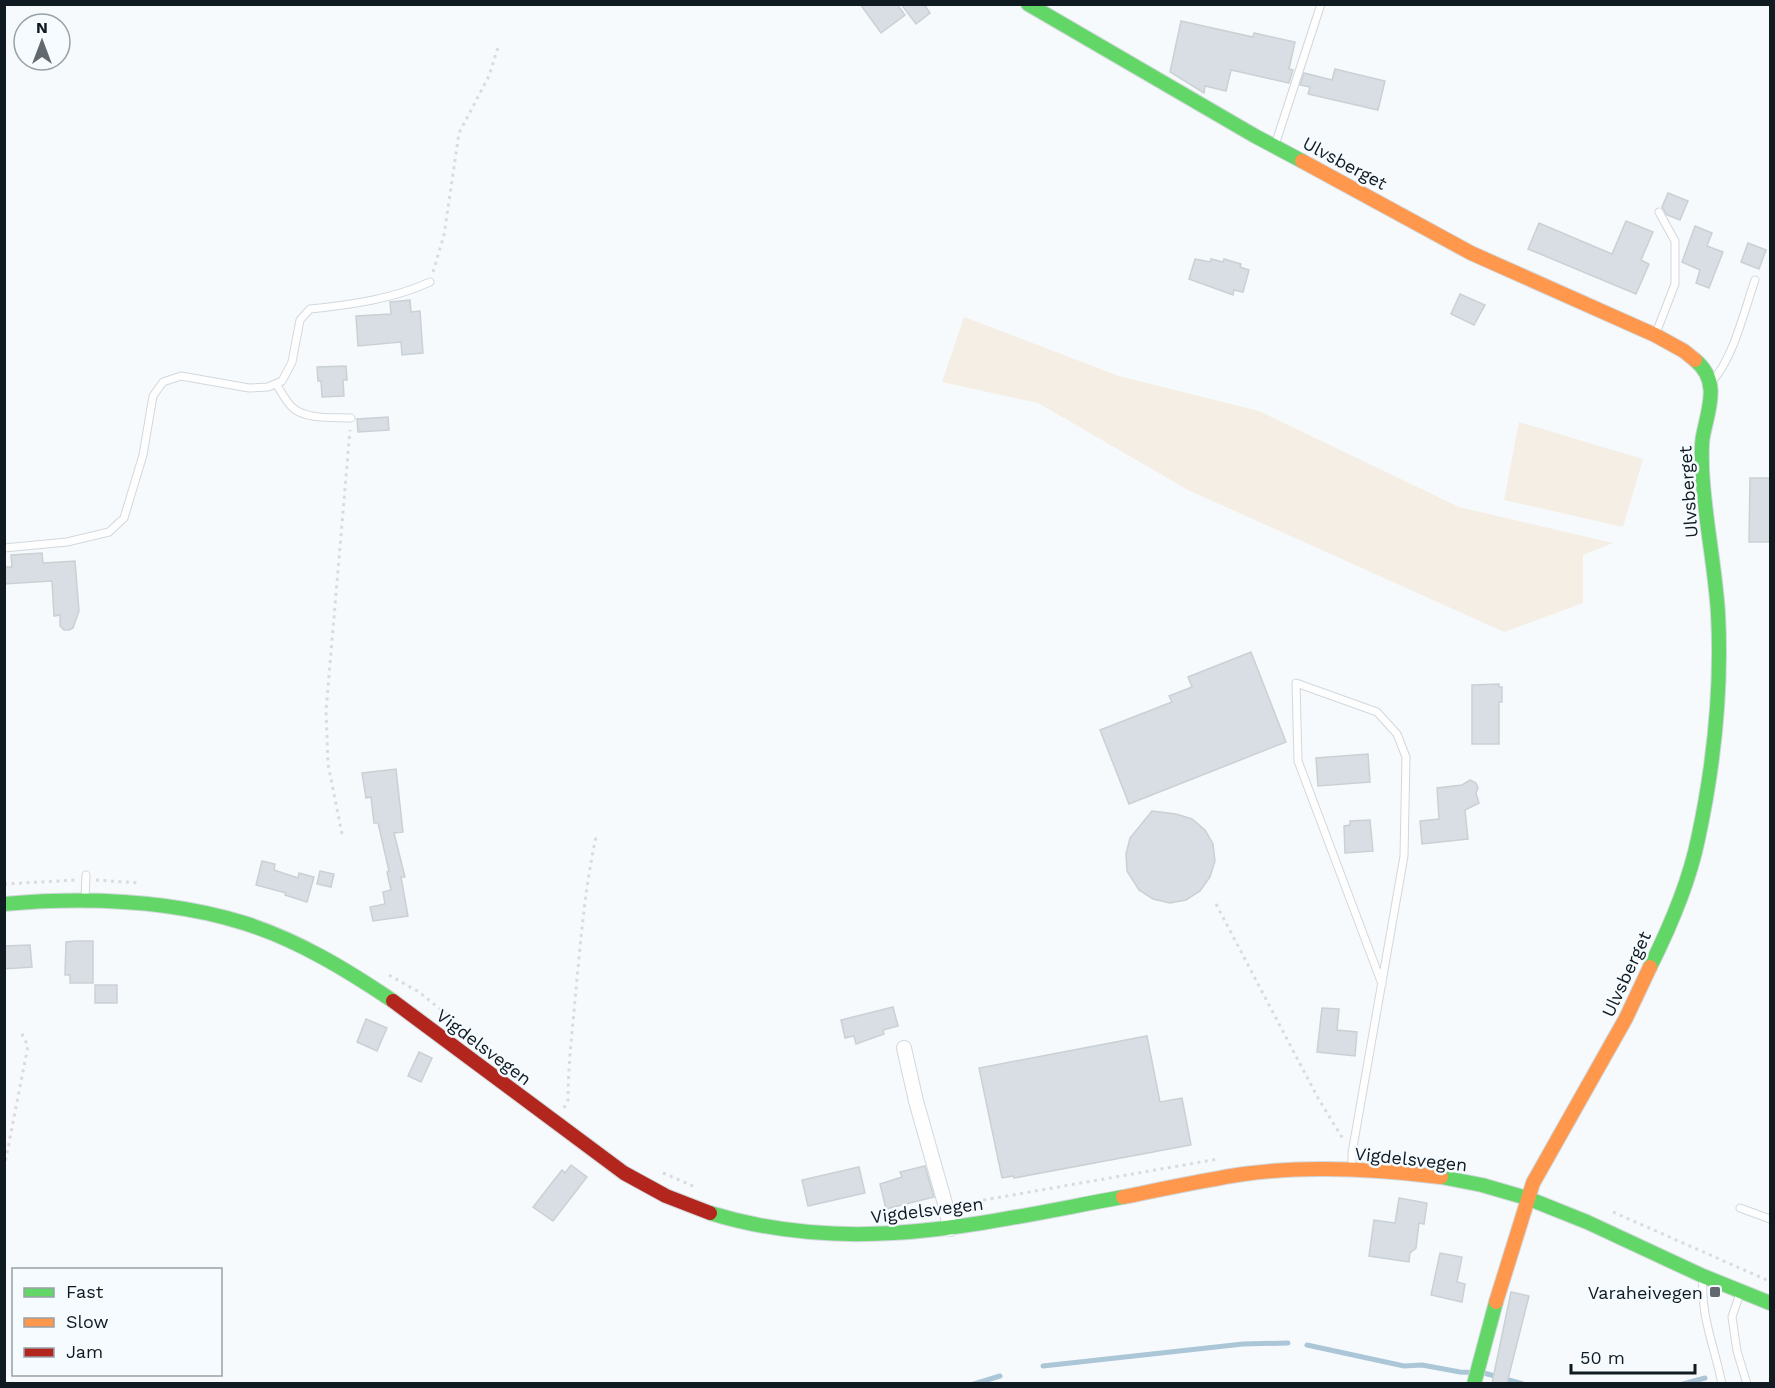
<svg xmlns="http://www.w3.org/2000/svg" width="1775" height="1388" font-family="'Work Sans',sans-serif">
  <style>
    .green { fill: #f5eee4 }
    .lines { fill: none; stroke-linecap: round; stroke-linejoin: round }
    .stream { stroke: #abc6d7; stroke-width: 5 }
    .building { fill: #d8dee3; stroke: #cad1d5; stroke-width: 1.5 }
    .lane-casing { stroke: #d1d8dd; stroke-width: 9 }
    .street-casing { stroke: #d1d8dd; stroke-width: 16 }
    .fast-casing { stroke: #d1d8dd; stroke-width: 16 }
    .slow-casing { stroke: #d1d8dd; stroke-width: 16 }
    .jam-casing { stroke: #d1d8dd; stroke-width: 16 }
    .path { stroke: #dadbdd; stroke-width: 3; stroke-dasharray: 3 4.5; stroke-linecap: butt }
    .lane { stroke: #fefeff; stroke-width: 7 }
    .street { stroke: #fefeff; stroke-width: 14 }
    .fast { stroke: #63d668; stroke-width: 14 }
    .slow { stroke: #ff974d; stroke-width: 14 }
    .jam { stroke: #b3261e; stroke-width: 14 }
    .poi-dot { fill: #61686e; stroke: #f5fbff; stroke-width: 2 }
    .labels { text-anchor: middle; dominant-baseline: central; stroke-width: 5; stroke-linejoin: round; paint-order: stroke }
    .street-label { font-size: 18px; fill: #101a21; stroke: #f5fbff }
    .poi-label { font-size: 18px; fill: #101a21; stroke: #f5fbff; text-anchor: end }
  </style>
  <rect width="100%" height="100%" fill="#f7fafd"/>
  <!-- green -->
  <g class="green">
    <polygon points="964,317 1119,376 1259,411 1459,507 1613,543 1583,555 1583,603 1504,632 1188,490 1038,403 942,382"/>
    <polygon points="1519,422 1643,459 1623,527 1504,500"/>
  </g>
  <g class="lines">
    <!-- stream -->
    <g class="stream">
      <polyline points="1307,1345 1404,1366 1422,1365 1460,1372 1484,1373 1523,1384"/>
      <polyline points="1043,1366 1243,1344 1288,1343"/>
      <polyline points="974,1384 1000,1376"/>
      <polyline points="1683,1384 1705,1378"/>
    </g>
  </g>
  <!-- building -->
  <g class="building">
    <polygon points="860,4 897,4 905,15 881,33"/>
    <polygon points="901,4 924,4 930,13 916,24"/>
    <polygon points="1181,21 1253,37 1254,33 1295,42 1289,69 1293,70 1289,83 1231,70 1226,91 1205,86 1204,93 1170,72"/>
    <polygon points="1335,69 1385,81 1378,110 1308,94 1310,87 1300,85 1304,73 1332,80"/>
    <polygon points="1668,193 1688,201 1680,220 1667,215 1662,207"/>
    <polygon points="1626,221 1653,232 1641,260 1649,264 1636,294 1528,249 1539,223 1612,254"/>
    <polygon points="1695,226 1712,233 1707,246 1723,252 1709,288 1696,283 1700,270 1682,262"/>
    <polygon points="1748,243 1766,250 1759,269 1741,262"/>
    <polygon points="1195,259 1210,262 1211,259 1223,262 1224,259 1241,264 1240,267 1249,270 1243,292 1234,290 1233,295 1189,279"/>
    <polygon points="1460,294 1485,305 1474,325 1451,314"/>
    <polygon points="410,300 411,312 420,311 423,353 402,355 401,342 358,346 356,316 391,314 390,302"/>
    <polygon points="346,366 347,380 343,380 344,396 322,397 321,381 318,381 317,367"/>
    <polygon points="388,417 389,430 358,432 357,419"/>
    <polygon points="1750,478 1770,478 1770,542 1749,542"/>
    <polygon points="42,553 43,563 75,561 79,611 73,628 69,630 64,630 60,626 60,615 54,616 52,581 4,584 4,567 12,567 11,555"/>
    <polygon points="1251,652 1286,742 1129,804 1100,730 1172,702 1169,696 1192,687 1188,677"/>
    <polygon points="1499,684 1499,687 1502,687 1502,702 1499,702 1499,744 1472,744 1472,685"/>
    <polygon points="1368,754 1370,782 1318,786 1316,758"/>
    <polygon points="396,769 403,832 394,833 405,877 401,877 408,916 373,921 370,907 385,904 383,892 391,890 387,872 389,871 378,823 374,823 371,797 366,798 362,773"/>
    <polygon points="1470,780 1476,783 1478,788 1476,793 1479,803 1465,810 1468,839 1422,844 1420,821 1439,819 1437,788 1462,785"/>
    <polygon points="1152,811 1176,814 1192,819 1205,830 1213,844 1215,861 1210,877 1200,891 1186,900 1170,903 1153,899 1139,890 1127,871 1126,854 1130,838"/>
    <polygon points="1370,820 1373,851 1345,853 1344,826 1350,825 1350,821"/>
    <polygon points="262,861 275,864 274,870 298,878 299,873 314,877 307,902 285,895 286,893 256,885"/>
    <polygon points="320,871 334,874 331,887 317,884"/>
    <polygon points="75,941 93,941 93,983 70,983 70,975 65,975 66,942"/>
    <polygon points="30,945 32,967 4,969 4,946"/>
    <rect x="95" y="985" width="22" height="18"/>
    <polygon points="893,1007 898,1026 883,1030 884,1034 856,1044 854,1036 845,1038 841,1020"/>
    <polygon points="1322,1008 1339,1009 1337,1030 1357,1032 1355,1056 1317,1052"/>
    <polygon points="366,1019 387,1028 377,1051 357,1042"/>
    <polygon points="1147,1036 1160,1102 1182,1098 1191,1145 1014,1178 1014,1176 1002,1178 979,1068"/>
    <polygon points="419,1052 432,1058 421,1082 408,1076"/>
    <polygon points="571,1165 587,1177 553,1221 533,1207 562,1170 565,1173"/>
    <polygon points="925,1166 934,1197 886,1209 880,1184 902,1177 900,1172"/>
    <polygon points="859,1167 865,1193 808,1206 802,1180"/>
    <polygon points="1399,1198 1427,1203 1424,1224 1419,1223 1416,1248 1410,1253 1409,1262 1369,1256 1374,1220 1395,1223"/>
    <polygon points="1440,1253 1462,1257 1457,1282 1465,1284 1462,1302 1431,1295"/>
    <polygon points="1511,1292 1529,1296 1507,1383 1492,1383"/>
  </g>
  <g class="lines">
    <!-- lane casing -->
    <g class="lane-casing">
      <g id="lane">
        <polyline points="1275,145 1321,4"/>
        <polyline points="1656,333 1675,284 1675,241 1659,212"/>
        <path d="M1712,381c21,-21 33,-73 43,-101"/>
        <path d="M276,384c5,7 10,18 17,24 14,12 41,9 58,10"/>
        <path d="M4,548l63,-6 42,-10 15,-14 19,-63 10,-59 10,-14 18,-6 68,12 19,-1 14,-6 10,-19 8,-42 10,-11c40,-4 83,-10 120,-27"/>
        <polyline points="85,899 86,875"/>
        <polyline points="1352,1167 1352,1153 1404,856 1406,757 1397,734 1377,712 1296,683 1298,761 1382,984"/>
        <polyline points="1740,1208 1770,1219"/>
        <path d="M1703,1278c-3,37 12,70 19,106"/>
        <polyline points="1740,1293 1732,1317 1737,1351 1747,1384"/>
      </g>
    </g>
    <!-- street casing -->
    <g class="street-casing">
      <polyline id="street" points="904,1048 916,1101 946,1207 950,1229"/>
    </g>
    <!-- fast casing -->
    <g class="fast-casing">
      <g id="fast">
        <polyline points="1028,4 1255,136 1302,161"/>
        <path d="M4,904c80,-7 162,-5 240,19 54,17 103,47 149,78"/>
        <path d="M1650,967c20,-40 39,-84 48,-128 16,-74 24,-151 20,-226 -3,-48 -14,-97 -16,-145 0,-10 -1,-22 1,-32 5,-26 18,-55 -8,-76"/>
        <polyline points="1441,1177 1482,1185 1527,1198 1587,1222 1703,1276 1770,1303"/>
        <path d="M710,1213c143,44 271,10 413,-16"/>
        <polyline points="1474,1384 1496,1302"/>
      </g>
    </g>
    <!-- slow casing -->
    <g class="slow-casing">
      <g id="slow">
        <polyline points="1302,161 1471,253 1655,335 1684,351 1695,360"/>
        <path d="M1123,1197c40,-8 81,-17 121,-23 65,-9 132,-5 197,3"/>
        <polyline points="1496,1302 1533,1183 1626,1018 1650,967"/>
      </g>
    </g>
    <!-- jam casing -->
    <g class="jam-casing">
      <polyline id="jam" points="393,1001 624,1173 666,1196 710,1213"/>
    </g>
    <!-- path -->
    <g class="path">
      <polyline points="433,272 444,235 459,133 489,76 499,44"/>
      <polyline points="342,834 328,764 326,711 350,430"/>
      <polyline points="96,880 140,883"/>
      <polyline points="4,884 75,880"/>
      <polyline points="1216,904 1318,1098 1343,1139"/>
      <polyline points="389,975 419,992 455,1021"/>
      <path d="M564,1108l4,-8c0,-37 5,-74 8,-111 5,-51 9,-102 20,-152"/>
      <polyline points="4,1168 28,1046 21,1032"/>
      <polyline points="663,1173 693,1186"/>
      <polyline points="961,1204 1218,1159"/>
      <polyline points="1613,1212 1769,1281"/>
      <polyline points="908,1214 931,1210"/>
    </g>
    <!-- lane -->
    <use href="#lane" class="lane"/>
    <!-- street -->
    <use href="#street" class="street"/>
    <!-- fast -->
    <use href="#fast" class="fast"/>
    <!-- slow -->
    <use href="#slow" class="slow"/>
    <!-- jam -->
    <use href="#jam" class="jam"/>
  </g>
  <!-- markers -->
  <rect class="poi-dot" x="1709" y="1286" width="12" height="12" rx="3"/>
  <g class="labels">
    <!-- street labels -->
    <g class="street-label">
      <text transform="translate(1345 163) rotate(28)">Ulvsberget</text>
      <text transform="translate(1688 492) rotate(-94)">Ulvsberget</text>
      <text transform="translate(1626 974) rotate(-65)">Ulvsberget</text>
      <text transform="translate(484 1047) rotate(37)">Vigdelsvegen</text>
      <text transform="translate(1411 1159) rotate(6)">Vigdelsvegen</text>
      <text transform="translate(927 1210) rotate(-7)">Vigdelsvegen</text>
    </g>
    <!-- poi labels -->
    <g class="poi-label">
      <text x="1703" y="1292">Varaheivegen</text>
    </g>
  </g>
  <!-- border -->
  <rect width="1775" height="1388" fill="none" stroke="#101a21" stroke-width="12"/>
  <!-- legend -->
  <rect x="12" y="1268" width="210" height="108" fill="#f5fbff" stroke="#99a1a6" stroke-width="1.5"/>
  <rect x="24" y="1288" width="30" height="9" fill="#63d668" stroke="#99a1a6" stroke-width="1.5"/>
  <text x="66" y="1298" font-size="18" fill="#101a21">Fast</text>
  <rect x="24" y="1318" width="30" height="9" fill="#ff974d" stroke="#99a1a6" stroke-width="1.5"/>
  <text x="66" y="1328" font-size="18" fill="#101a21">Slow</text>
  <rect x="24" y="1348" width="30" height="9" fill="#b3261e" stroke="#99a1a6" stroke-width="1.5"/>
  <text x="66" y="1358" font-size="18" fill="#101a21">Jam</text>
  <!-- north arrow -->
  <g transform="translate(42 42)"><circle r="28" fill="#f5fbff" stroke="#99a1a6" stroke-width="1.5"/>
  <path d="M0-4.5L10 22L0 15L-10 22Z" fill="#61686e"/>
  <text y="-9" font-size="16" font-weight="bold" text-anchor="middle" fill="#101a21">N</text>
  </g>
  <!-- scale -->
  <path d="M1571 1364v9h124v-9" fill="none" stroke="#101a21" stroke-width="3"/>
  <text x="1580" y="1364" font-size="18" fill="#101a21" stroke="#f5fbff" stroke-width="4.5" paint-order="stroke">50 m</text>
</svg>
